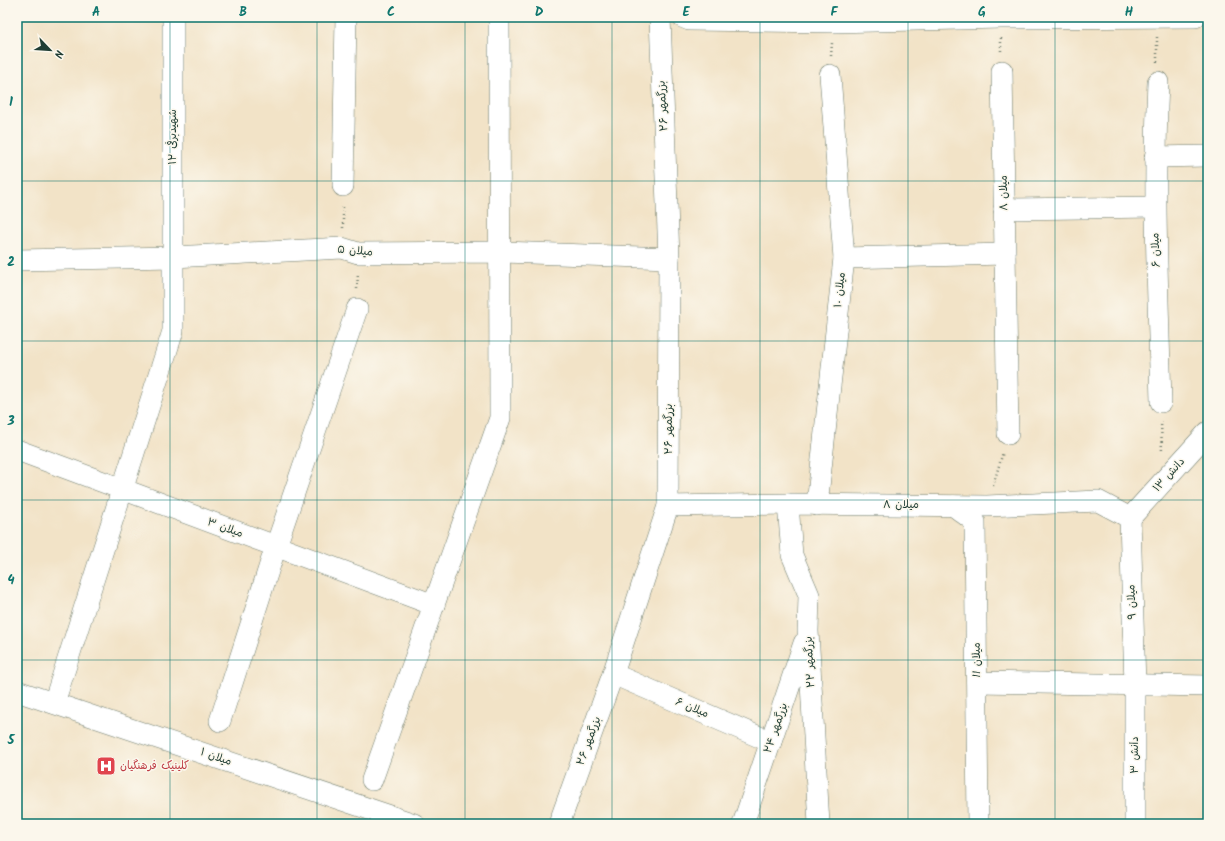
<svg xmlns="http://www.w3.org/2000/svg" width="1225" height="841" font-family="Kalam,'Playpen Sans Arabic',sans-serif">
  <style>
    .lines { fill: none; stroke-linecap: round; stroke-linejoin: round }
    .minor-casing { stroke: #697767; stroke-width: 22 }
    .path { stroke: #697767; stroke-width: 2.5; stroke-dasharray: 1 3; stroke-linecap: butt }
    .minor { stroke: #fff; stroke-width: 21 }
    .grid { fill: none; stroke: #0f766e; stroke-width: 1; stroke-opacity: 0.55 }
    .labels { text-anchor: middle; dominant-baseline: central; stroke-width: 3; stroke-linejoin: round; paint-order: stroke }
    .street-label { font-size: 11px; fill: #1f3d34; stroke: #fbf7ec }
    .health-label { font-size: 11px; fill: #be3a42; stroke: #fbf7ec; text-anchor: start }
    .neatline { fill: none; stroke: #0f766e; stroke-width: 1.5 }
    .grid-label { font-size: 13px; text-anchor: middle; font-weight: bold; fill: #0f766e }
  </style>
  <rect width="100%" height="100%" fill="#fbf7ec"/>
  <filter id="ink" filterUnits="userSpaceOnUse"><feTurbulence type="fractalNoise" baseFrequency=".025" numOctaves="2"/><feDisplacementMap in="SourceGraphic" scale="8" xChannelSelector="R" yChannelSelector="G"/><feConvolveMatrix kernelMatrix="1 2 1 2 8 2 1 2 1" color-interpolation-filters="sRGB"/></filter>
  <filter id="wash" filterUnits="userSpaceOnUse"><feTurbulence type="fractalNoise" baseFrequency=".012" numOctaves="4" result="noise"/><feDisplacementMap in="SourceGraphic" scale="16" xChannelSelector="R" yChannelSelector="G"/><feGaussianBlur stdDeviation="0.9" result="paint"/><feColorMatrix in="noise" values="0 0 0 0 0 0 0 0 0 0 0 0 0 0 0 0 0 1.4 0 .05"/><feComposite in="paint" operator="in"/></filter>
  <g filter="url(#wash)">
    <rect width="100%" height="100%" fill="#f2e3c7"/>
  </g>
  <g filter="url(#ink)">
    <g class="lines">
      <!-- minor casing -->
      <g class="minor-casing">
        <g id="minor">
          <polyline points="682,17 689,20 833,22 1001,18 1195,17"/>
          <polyline points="1002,71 1008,434"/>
          <path d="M1158,82c-5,107 0,213 3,320"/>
          <polyline points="1155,157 1208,156"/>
          <polyline points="343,186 346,17"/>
          <polyline points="1004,209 1155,207"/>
          <polyline points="844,258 1005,254"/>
          <polyline points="17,260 174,257 342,248 358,253 500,252 669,258"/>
          <polyline points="17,450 434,605"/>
          <polyline points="788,504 792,555 809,595 808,631 819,824"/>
          <polyline points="817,505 844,258 830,75"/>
          <polyline points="668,506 788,504 987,506 1098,501 1130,518"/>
          <polyline points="954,506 975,522 978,824"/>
          <polyline points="1130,518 1135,686 1135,824"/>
          <polyline points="1130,518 1208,432"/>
          <polyline points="613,674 771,742"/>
          <polyline points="977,682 1208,686"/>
          <polyline points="17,691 414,824"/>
          <polyline points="54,703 173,331 173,17"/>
          <polyline points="220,721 276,546 357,309"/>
          <polyline points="372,780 500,418 499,17"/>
          <polyline points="559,824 613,674 668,506 669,258 660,17"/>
          <polyline points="743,824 804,643"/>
        </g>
      </g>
      <!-- path -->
      <g class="path">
        <polyline points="1157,37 1157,62"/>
        <polyline points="1001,38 1001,51"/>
        <polyline points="831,56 832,43"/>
        <polyline points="343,228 343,205"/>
        <polyline points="357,289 358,274"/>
        <polyline points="1161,421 1162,452"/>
        <polyline points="993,486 1003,452"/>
      </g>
      <!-- minor -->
      <use href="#minor" class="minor"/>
    </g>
  </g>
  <!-- grid -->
  <path class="grid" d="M170,17v807M317,17v807M465,17v807M612,17v807M760,17v807M908,17v807M1055,17v807M17,181h1191M17,341h1191M17,500h1191M17,660h1191"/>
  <!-- icons -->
  <defs>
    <g id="hospital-square" transform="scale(1)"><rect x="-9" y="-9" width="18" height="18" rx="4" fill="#e0444e" stroke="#fbf7ec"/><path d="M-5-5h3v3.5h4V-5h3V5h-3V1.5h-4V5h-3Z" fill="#fff"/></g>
  </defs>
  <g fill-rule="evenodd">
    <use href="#hospital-square" x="106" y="766"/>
  </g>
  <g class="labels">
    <!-- street labels -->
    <g class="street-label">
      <text transform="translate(663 106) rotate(-93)">بزرگمهر ۲۶</text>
      <text transform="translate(173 137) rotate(-90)">شهیدبرفی ۱۲</text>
      <text transform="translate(1004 193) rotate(-91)">میلان ۸</text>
      <text transform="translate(1156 250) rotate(-92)">میلان ۶</text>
      <text transform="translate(355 251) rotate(5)">میلان ۵</text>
      <text transform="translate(840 290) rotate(-84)">میلان ۱۰</text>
      <text transform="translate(669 429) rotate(-90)">بزرگمهر ۲۶</text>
      <text transform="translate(1169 475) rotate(-48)">دانش ۱۳</text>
      <text x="901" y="505">میلان ۸</text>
      <text transform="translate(225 528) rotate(20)">میلان ۳</text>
      <text transform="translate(1132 602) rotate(-92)">میلان ۹</text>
      <text transform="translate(977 660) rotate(-91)">میلان 11</text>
      <text transform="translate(810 662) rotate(-93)">بزرگمهر ۲۲</text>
      <text transform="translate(692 708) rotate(23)">میلان ۶</text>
      <text transform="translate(776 728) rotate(-71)">بزرگمهر ۲۴</text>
      <text transform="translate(589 741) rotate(-70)">بزرگمهر ۲۶</text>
      <text transform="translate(1135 755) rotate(-90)">دانش ۳</text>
      <text transform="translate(216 757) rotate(19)">میلان ۱</text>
    </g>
    <!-- health labels -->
    <g class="health-label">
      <text x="120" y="766">کلینیک فرهنگیان</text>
    </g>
  </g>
  <!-- margin -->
  <rect width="1225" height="841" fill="none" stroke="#fbf7ec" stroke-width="44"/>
  <!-- north arrow -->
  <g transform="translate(50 50) rotate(115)" stroke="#fbf7ec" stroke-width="3" paint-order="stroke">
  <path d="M0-3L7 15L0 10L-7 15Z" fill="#1f3d34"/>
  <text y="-6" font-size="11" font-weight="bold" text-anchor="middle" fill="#1f3d34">N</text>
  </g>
  <rect x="22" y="22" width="1181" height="797" class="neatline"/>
  <g class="grid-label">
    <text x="96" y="16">A</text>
    <text x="243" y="16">B</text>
    <text x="391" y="16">C</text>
    <text x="539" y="16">D</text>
    <text x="686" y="16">E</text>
    <text x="834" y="16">F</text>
    <text x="982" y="16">G</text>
    <text x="1129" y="16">H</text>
    <text x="11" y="106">1</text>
    <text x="11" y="266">2</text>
    <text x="11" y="425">3</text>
    <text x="11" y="584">4</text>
    <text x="11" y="744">5</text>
  </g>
</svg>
